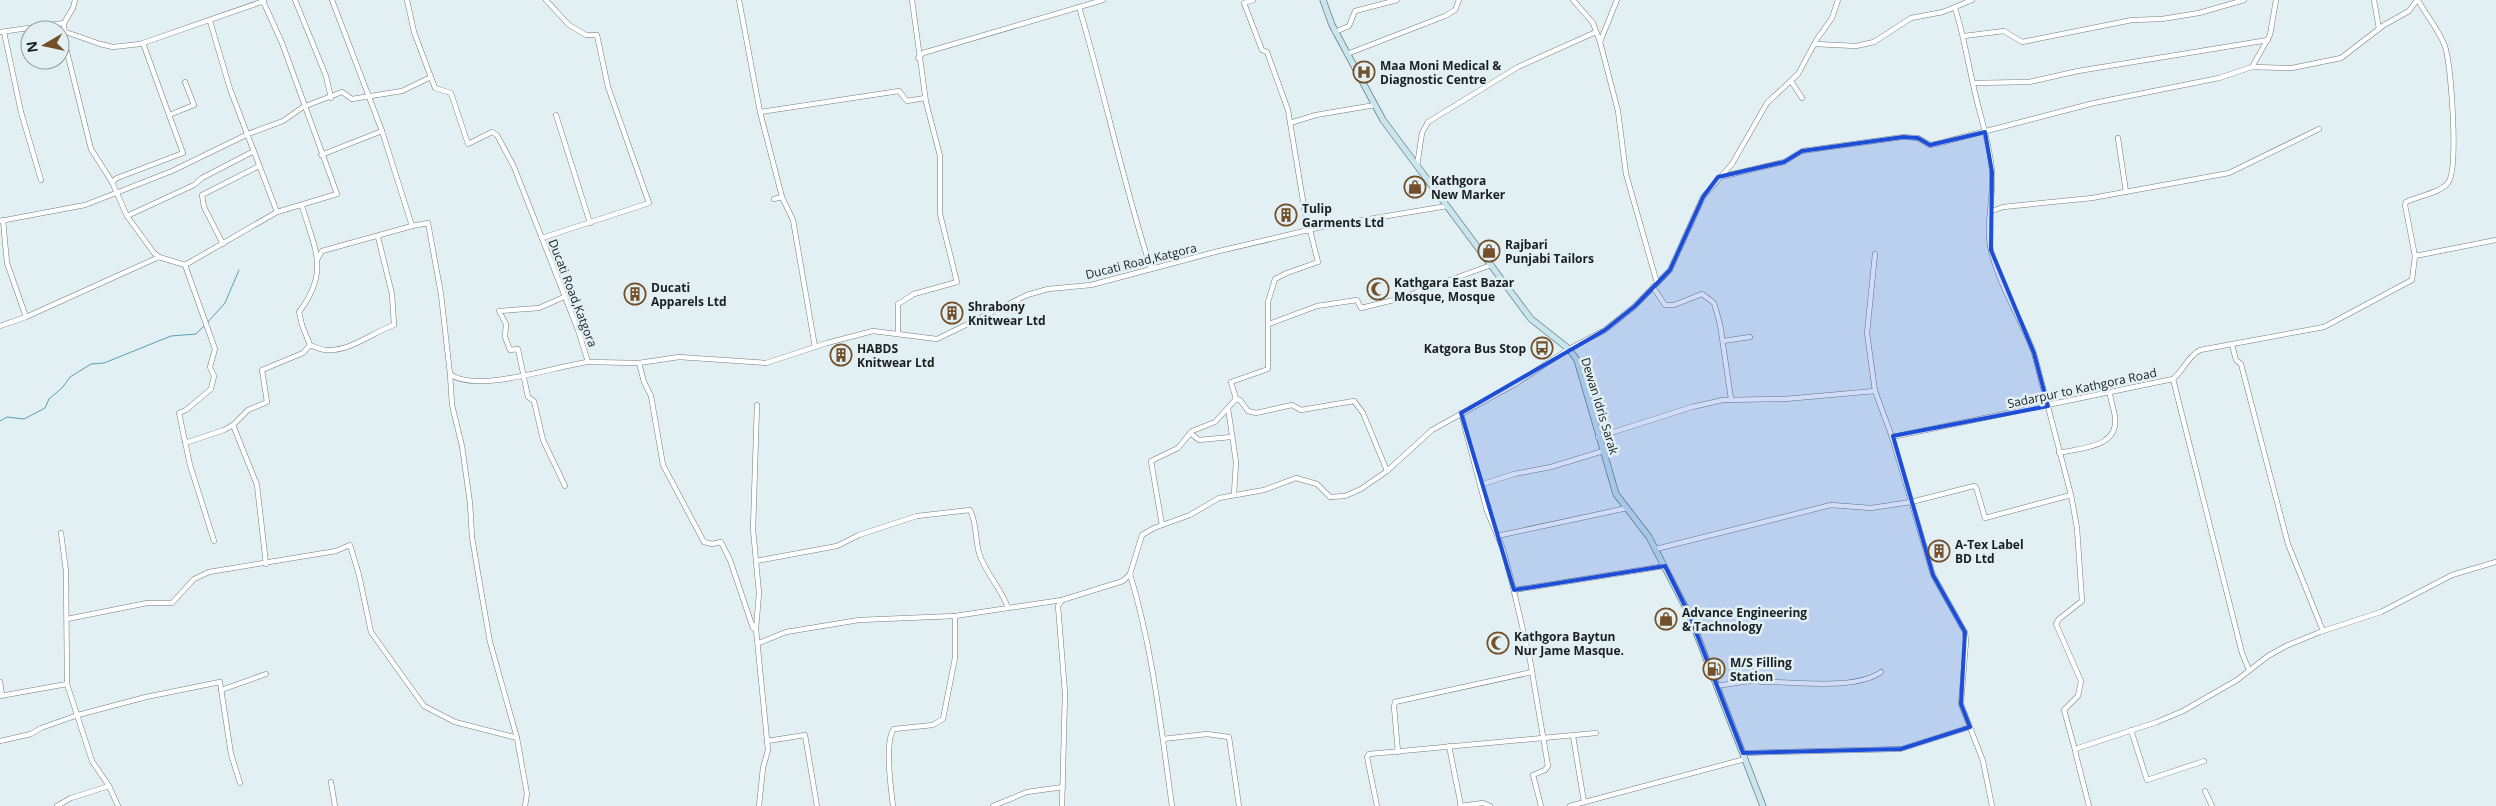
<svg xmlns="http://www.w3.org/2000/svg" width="2496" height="806" font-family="'Open Sans',sans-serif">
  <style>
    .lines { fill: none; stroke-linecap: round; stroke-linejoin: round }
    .stream { stroke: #57a1b5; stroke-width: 1 }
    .minor-casing { stroke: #717d81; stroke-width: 5.5 }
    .secondary-casing { stroke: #717d81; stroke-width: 7 }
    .minor { stroke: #fff; stroke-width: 4.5 }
    .secondary { stroke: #c8e6ed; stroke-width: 5.5 }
    .marked { fill: #1d4ed8; fill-opacity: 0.2; stroke: #1d4ed8; stroke-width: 4; stroke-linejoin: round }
    .labels { text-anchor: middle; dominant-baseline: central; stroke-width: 5; stroke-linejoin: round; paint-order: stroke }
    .poi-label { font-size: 12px; font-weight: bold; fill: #1a1f21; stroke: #e2f0f4; text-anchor: start }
    .street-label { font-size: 12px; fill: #1a1f21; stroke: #e2f0f4 }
  </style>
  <rect width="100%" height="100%" fill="#e2f0f4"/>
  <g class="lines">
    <!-- stream -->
    <g class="stream">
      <polyline points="207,323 225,303 239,270"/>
      <polyline points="0,421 7,417 24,419 45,408 49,399 62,388 70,377 91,364 104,363 171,336 196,334 204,326"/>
    </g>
    <!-- minor casing -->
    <g class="minor-casing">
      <g id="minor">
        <polyline points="75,0 73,8 64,23 65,44 91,149 112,182 127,216 154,253 159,257 185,265 215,349 210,367 214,376 211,389 186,410 179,413 190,465 214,541"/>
        <polyline points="295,0 326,76 331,98"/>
        <path d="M332,0l50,131 30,95 16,-3 13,71 9,80c26,20 106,-8 138,-12"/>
        <polyline points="407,0 414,32 435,88 451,93 468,144 492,132 497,135 514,167 578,330 588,362 639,363 679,357 766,363 827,343 873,331 937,339 1027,295 1048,289 1091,285 1215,252 1321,227 1447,206"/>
        <polyline points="739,0 760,112 782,197 774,199"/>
        <polyline points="1253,0 1244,3 1262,50 1267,52 1288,110 1308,231"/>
        <polyline points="1573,0 1593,23 1600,42 1618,111 1626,174 1657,283"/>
        <polyline points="2374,0 2379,29"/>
        <path d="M1079,7c26,87 44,176 72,262"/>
        <path d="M1955,8c9,28 13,56 20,85 6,26 15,52 17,78 2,26 -7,55 -1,80 9,36 30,68 43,102l37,142 6,33 5,73 -23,18 -3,5 25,57 -3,15 -14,14 11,40"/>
        <polyline points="210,21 230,89 277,212"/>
        <polyline points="63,31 100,44 113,47 140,44 264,1"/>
        <polyline points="0,32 64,23"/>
        <polyline points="4,32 21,112 41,180"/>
        <polyline points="1335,32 1349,26 1355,11 1397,0"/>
        <polyline points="1964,36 2004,31 2022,42 2132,20 2162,19 2199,13 2244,0"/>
        <polyline points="1600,42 1617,0"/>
        <polyline points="143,43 169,115"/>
        <polyline points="1815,44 1856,46 1874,42 1911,18 1943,12 1972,0"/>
        <polyline points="1347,54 1445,16 1455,10 1459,0"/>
        <polyline points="918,58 923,53 1103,0"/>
        <polyline points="2252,67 2270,35 2276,0"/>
        <polyline points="1791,81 1802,98"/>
        <polyline points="1973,83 2029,82 2078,71 2268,40"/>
        <polyline points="760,112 899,91 907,101 925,98"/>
        <polyline points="556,115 590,223"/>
        <polyline points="1290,123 1316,115 1375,105"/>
        <polyline points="2118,138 2126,192"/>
        <polyline points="321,155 382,131"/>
        <polyline points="1417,166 1422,133 1428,122 1518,67 1596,32"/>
        <polyline points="1720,177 1784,162 1802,151 1903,137 1918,138 1930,145 1936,144 2094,103 2219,78 2252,67 2292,68 2341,58 2384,25 2409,11 2417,0"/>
        <polyline points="112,182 117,178 183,153 169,115 194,105 185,82"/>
        <polyline points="782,197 793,220 815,347"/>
        <polyline points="1992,211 2003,207 2092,198 2229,173 2319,129"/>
        <polyline points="127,216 194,185 202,178 254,151"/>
        <polyline points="0,221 85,205 116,193 172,171 248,134 283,121 303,107 342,92 352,99 402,91 431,77"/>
        <polyline points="542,238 649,203 608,87 597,35 586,35 569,25 546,0"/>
        <polyline points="223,244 204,207 202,195 259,166"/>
        <polyline points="1875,254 1867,333 1875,391"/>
        <polyline points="2415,256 2496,240"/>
        <polyline points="317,260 322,251 412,226"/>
        <polyline points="185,265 277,212 337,194 282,43 263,1"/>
        <polyline points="1653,287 1665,305 1674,305 1702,294 1714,303 1720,324 1731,399"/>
        <polyline points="564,297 539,308 499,311 506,324 505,337 510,350 518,349 528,397 534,401 543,440 565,486"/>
        <polyline points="26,317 159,257"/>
        <polyline points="1269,324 1317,306 1357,300 1361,308 1398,299 1491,265"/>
        <polyline points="0,326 26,317 7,263 3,220"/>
        <polyline points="898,334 898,304 914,294 957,282 940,214 940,156 926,102 912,0"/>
        <polyline points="1723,341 1750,337"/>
        <path d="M310,345c5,2 11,5 16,5 24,2 47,-18 68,-25l-2,-31 -14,-57"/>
        <polyline points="2232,345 2236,360 2241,364 2288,544 2323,631"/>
        <polyline points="639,363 644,382 651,396 663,465 704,542 712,544 721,542 730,560 753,628 756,629 768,750 763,768 759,806"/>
        <polyline points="450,374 452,405 462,446 470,503 472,537 479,579 490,642 517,738 527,794 525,806"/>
        <polyline points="2173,379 2242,653 2249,670"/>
        <polyline points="1236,399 1240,400 1248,411 1256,413 1292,405 1301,410 1354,401 1363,413 1387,471"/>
        <polyline points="1228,408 1236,462 1234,494"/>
        <polyline points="1461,413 1487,511 1503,549 1512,583 1530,660 1548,766 1545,770 1533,775 1541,806"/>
        <polyline points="233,425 257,485 266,564"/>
        <polyline points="1190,433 1199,440 1231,437"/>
        <path d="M1598,437l94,-30 31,-7 62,-1 90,-8 17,46 281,-58c11,-9 14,-22 27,-29l124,-23 88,-47 3,-24 -10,-51 1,-3c12,-6 34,-9 42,-19 11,-15 3,-113 -2,-133 -3,-15 -21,-36 -28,-50"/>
        <polyline points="1892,437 1933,575 1965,632 1966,641 1961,704 1983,761 1992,806"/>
        <path d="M185,443l39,-13 9,-5 15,-15 19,-8 -5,-32 41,-17 7,-8 -8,-20 -3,-13c31,-41 16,-62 3,-106"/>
        <path d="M2059,453c21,-5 60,-5 56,-36 -1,-8 -4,-15 -5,-23"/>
        <polyline points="1480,485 1514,474 1551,467 1603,451"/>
        <polyline points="1162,525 1151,461 1178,448 1192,431 1215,422 1236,399 1231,382 1268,369 1268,302 1275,279 1287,273 1318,262 1310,230"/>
        <polyline points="61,533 66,571 67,684 92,761 109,786 118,806"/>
        <polyline points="1497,536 1627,508"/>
        <polyline points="1656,549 1831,505 1871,508 1911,502 1974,486 1976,487 1985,518 2071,495"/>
        <path d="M756,561l81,-15 22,-11 58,-19 53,-6c7,13 5,29 9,43 7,21 22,35 29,55"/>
        <path d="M1130,574c23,76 31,154 42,232"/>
        <polyline points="1514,590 1665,566"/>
        <polyline points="67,619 147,603 172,603 194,579 209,572 336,551 350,545 359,575 371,632 424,706 455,722 517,738"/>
        <polyline points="756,629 759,593 753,529 757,405"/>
        <polyline points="759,643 786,632 859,620 955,616 1062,600 1123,581 1130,574 1142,535 1154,528 1190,515 1219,498 1264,490 1296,478 1317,484 1330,497 1345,496 1361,489 1387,471 1432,430 1515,384 1569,349 1605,330 1635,306 1670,270 1703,197 1732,164 1767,103 1798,74 1817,39 1832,18 1838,0"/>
        <polyline points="0,682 2,695"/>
        <path d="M1716,686l40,-6 5,2c33,-1 93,9 120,-10"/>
        <polyline points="221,690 266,674"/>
        <polyline points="0,696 67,684"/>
        <polyline points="2131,730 2147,780 2204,761"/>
        <polyline points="1573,736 1584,802"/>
        <polyline points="1163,739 1207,734 1229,737 1239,806"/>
        <polyline points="0,741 31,734 41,728 78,715 146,697 220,682 231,754 240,783"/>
        <polyline points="767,741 805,735 817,806"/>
        <polyline points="1449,746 1461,806"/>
        <polyline points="1398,752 1394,707 1395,702 1532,672"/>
        <polyline points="1743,753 1901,749 1970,727"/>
        <polyline points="331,782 335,806"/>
        <polyline points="2205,791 2212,806"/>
        <polyline points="57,806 71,798 109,786"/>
        <path d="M893,806c-2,-17 -9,-65 1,-77l39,-4 10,-6 12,-61v-42"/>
        <polyline points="993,806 1027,792 1063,787"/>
        <polyline points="1062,806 1065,693 1058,606 1062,600"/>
        <polyline points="1377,806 1367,757 1369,754 1596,733"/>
        <polyline points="1460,806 1483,803 1490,806"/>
        <polyline points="1570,806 1745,759"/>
        <polyline points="2089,806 2076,755 2075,750 2078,748 2157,722 2183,711 2237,680 2268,656 2286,646 2320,632 2381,612 2452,575 2496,562"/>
      </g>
    </g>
    <!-- secondary casing -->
    <g class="secondary-casing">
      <polyline id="secondary" points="1323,0 1332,25 1383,120 1531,319 1569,349 1577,360 1616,494 1649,537 1689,614 1763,806"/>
    </g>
    <!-- minor -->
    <use href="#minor" class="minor"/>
    <!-- secondary -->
    <use href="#secondary" class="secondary"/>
  </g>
  <!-- marked area -->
  <path class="marked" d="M1985,132l7,40 -1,78 43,103 14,53 -155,30 40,139 32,57 -4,72 9,23 -69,22 -158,4 -54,-139 -24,-48 -151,24 -53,-177 144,-83 30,-24 35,-36 33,-73 15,-20 66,-15 18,-11 101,-14 15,1 12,7z"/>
  <!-- icons -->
  <defs>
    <g id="hospital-ring" transform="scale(1.125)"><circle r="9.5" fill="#e2f0f4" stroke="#735029" stroke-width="1.5"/><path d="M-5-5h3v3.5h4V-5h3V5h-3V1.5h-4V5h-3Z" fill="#735029"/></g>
    <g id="shop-ring" transform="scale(1.125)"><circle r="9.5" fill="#e2f0f4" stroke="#735029" stroke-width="1.5"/><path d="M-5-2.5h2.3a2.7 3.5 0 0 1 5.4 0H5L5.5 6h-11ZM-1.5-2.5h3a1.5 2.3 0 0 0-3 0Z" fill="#735029"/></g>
    <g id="building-ring" transform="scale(1.125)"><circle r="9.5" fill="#e2f0f4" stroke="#735029" stroke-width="1.5"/><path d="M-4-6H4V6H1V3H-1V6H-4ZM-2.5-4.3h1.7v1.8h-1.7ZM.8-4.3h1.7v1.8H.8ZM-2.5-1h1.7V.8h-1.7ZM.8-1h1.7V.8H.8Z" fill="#735029"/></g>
    <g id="mosque-ring" transform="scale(1.125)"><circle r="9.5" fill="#e2f0f4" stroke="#735029" stroke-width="1.5"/><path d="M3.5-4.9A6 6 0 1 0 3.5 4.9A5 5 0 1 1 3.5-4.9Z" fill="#735029"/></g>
    <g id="bus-ring" transform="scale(1.125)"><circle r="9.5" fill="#e2f0f4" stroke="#735029" stroke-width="1.5"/><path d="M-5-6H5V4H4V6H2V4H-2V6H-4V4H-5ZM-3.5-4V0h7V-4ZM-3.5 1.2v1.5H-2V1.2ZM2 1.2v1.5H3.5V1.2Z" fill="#735029"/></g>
    <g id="fuel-ring" transform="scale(1.125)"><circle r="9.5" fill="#e2f0f4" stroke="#735029" stroke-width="1.5"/><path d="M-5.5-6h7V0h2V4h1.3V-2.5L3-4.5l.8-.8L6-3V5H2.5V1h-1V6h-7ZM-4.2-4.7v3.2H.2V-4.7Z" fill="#735029"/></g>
  </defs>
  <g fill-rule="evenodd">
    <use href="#hospital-ring" x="1364" y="72"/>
    <use href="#shop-ring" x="1415" y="187"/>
    <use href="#building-ring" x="1286" y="215"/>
    <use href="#shop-ring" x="1489" y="251"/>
    <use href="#mosque-ring" x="1378" y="289"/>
    <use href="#building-ring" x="635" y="294"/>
    <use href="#building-ring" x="952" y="313"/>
    <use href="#bus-ring" x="1542" y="348"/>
    <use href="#building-ring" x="841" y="355"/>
    <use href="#building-ring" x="1939" y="551"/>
    <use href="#shop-ring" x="1666" y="619"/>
    <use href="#mosque-ring" x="1498" y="643"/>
    <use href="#fuel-ring" x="1714" y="669"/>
  </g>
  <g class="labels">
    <!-- poi labels -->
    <g class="poi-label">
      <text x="1380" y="65">Maa Moni Medical &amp;<tspan x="1380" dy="14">Diagnostic Centre</tspan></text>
      <text x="1431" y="180">Kathgora<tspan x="1431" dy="14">New Marker</tspan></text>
      <text x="1302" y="208">Tulip<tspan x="1302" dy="14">Garments Ltd</tspan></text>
      <text x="1505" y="244">Rajbari<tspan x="1505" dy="14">Punjabi Tailors</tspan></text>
      <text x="1394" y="282">Kathgara East Bazar<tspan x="1394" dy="14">Mosque, Mosque</tspan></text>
      <text x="651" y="287">Ducati<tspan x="651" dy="14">Apparels Ltd</tspan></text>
      <text x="968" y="306">Shrabony<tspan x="968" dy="14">Knitwear Ltd</tspan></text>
      <text x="857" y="348">HABDS<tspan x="857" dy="14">Knitwear Ltd</tspan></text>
      <text x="1526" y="348" text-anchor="end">Katgora Bus Stop</text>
      <text x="1955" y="544">A-Tex Label<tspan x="1955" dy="14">BD Ltd</tspan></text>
      <text x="1682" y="612">Advance Engineering<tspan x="1682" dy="14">&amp; Tachnology</tspan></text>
      <text x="1514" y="636">Kathgora Baytun<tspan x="1514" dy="14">Nur Jame Masque.</tspan></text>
      <text x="1730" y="662">M/S Filling<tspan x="1730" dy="14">Station</tspan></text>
    </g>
    <!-- street labels -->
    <g class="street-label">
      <text transform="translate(1141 261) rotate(-14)">Ducati Road,Katgora</text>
      <text transform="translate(573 293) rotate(69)">Ducati Road,Katgora</text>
      <text transform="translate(2082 388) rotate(-12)">Sadarpur to Kathgora Road</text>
      <text transform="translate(1600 406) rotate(73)">Dewan Idris Sarak</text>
    </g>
  </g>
  <!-- north arrow -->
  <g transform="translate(45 45) rotate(261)"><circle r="24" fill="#e2f0f4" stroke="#929ca0"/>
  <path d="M0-4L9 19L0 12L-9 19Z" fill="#735029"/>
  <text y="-8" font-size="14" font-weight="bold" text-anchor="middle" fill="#1a1f21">N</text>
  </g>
</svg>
